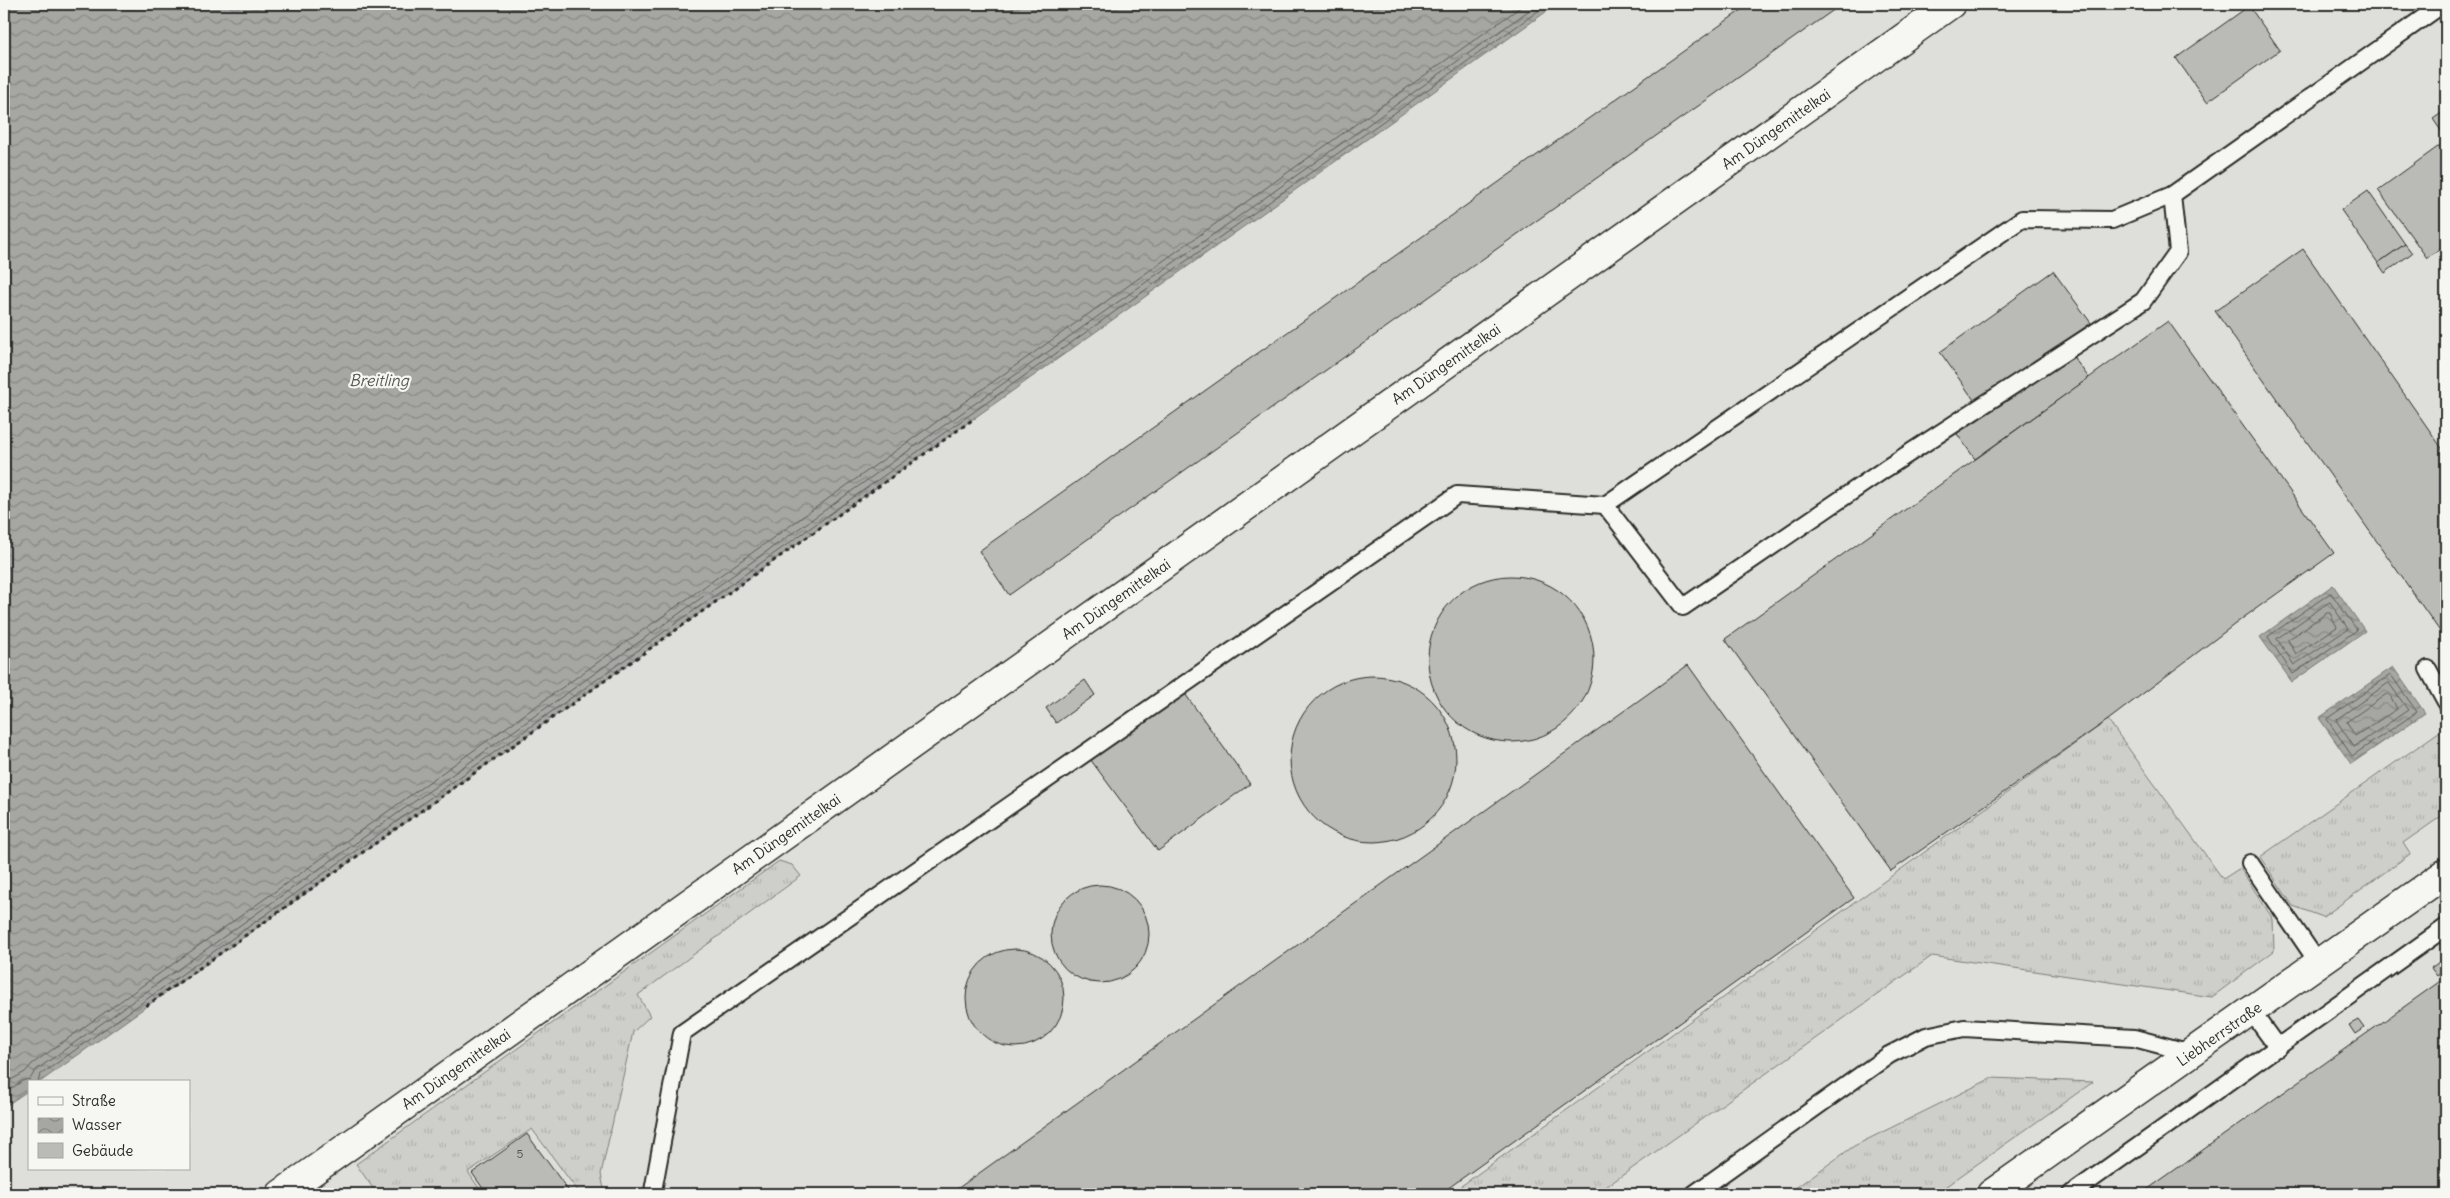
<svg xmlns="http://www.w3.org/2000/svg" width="2450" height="1198" font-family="Delius,sans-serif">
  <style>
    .built { fill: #dededb }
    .grass { fill: url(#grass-tufts); stroke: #7c7c7a }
    .water { fill: url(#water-waves); stroke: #757573 }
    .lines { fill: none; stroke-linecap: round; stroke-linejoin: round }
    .shore { stroke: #5c5c5b; stroke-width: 1 }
    .building { fill: #babab7; stroke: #2b2b2b }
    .lane-casing { stroke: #2b2b2b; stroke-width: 20 }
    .street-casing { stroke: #2b2b2b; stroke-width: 31 }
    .path { stroke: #2b2b2b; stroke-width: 3; stroke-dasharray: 4 4; stroke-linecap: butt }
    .lane { stroke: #f6f6f2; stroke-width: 16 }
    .street { stroke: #f6f6f2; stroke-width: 28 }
    .labels { text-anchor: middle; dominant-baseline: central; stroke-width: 4.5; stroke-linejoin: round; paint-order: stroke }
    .number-label { font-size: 12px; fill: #4f4f4e }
    .street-label { font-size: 15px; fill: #2b2b2b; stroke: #f6f6f2 }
    .water-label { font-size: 16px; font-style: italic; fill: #565655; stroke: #f6f6f2 }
  </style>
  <defs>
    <pattern id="grass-tufts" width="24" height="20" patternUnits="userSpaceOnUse" patternTransform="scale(1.25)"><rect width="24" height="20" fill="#cececa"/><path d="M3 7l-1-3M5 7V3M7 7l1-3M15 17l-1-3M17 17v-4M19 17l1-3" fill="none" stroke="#b1b1ae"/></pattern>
    <pattern id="water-waves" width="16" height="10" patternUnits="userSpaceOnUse" patternTransform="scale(1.25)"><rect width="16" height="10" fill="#a6a6a3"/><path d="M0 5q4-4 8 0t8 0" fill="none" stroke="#878785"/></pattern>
  </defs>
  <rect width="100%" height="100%" fill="#eeeeea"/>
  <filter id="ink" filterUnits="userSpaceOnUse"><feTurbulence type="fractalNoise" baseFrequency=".02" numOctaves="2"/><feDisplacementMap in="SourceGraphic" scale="10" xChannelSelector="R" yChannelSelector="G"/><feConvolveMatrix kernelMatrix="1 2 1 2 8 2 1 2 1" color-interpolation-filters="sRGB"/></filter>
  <g filter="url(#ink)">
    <!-- built -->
    <polygon class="built" points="1557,4 2446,4 2446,1194 4,1194 4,1107 29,1090 29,1169 189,1169 189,1082 40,1082"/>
    <!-- grass -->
    <g class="grass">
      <polygon points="2108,720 2223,879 2240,868 2273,919 2274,951 2212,997 1932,956 1596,1194 1450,1194"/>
      <polygon points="2446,727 2446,813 2403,843 2410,854 2323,917 2293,906 2260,857"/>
      <polygon points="779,861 792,865 801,876 638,995 650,1016 633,1032 601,1174 605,1194 580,1194 532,1129 468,1172 483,1194 377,1194 356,1164"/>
      <polygon points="1992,1078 2093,1082 1935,1194 1787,1194 1854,1146"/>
    </g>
    <!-- water -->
    <g class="water">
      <polygon points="4,4 1557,4 40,1082 29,1082 29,1090 4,1107"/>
      <polygon points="2333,585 2365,631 2292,682 2260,637"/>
      <polygon points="2393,667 2425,713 2351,764 2319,718"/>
    </g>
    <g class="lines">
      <!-- shore -->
      <g class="shore">
        <polygon points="2331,593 2357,630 2293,674 2268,637"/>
        <polygon points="2330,602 2348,629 2294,665 2277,639"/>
        <polygon points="2327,613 2330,613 2337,627 2296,654 2288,640"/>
        <polygon points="2391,675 2417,712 2352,756 2327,719"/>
        <polygon points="2389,683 2408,710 2354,747 2336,720"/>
        <polygon points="2387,694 2390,695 2397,709 2355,736 2347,722"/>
        <polyline points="38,1082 40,1075 1548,4"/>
        <polyline points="4,1084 25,1072 32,1064 1525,4"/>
        <polyline points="4,1094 22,1081 30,1079 36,1070 1538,4"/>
      </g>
    </g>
    <!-- building -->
    <g class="building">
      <polygon points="1750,4 1842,4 1009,595 979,551"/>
      <polygon points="2249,6 2280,50 2207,102 2176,58"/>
      <polygon points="2446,110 2446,138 2433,119"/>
      <polygon points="2446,141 2446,244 2427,258 2378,190"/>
      <polygon points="2368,191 2405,244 2378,263 2341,210"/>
      <polygon points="2405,244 2412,253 2385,273 2378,263"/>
      <polygon points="2303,249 2446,454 2446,640 2215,311"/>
      <polygon points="2053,271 2091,323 2063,343 2089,378 1975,459 1947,420 1974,400 1940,352"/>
      <polygon points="2168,321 2334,553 2243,618 2108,720 1891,871 1725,639"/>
      <circle cx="1511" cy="659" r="83"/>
      <polygon points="1688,665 1854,898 1440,1194 950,1194"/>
      <circle cx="1373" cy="759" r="83"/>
      <polygon points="1085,680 1095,695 1056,723 1046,708"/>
      <polygon points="1183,691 1250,784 1158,851 1090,759"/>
      <circle cx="1100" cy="934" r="49"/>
      <circle cx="1015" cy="998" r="49"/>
      <polygon points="2439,962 2445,970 2437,976 2431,968"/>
      <polygon points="2446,977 2446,1194 2141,1194 2287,1090"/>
      <polygon points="2358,1020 2364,1028 2355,1034 2349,1025"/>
      <polygon points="527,1134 571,1194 487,1194 472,1173"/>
    </g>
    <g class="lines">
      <!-- lane casing -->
      <g class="lane-casing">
        <g id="lane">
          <polyline points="1605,505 1683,607 1885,469 2143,301 2178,252 2172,195"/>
          <polyline points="2428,669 2446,702"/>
          <polyline points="2250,863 2319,964"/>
          <polyline points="2251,1011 2278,1048"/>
          <polyline points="655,1194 653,1191 682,1033 1457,495 1605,505 2022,219 2112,220 2172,195 2443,4"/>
          <polyline points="1694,1194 1889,1055 1926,1036 1964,1028 2134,1038 2191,1053"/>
          <polyline points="2071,1194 2446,927"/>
        </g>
      </g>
      <!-- street casing -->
      <g class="street-casing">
        <g id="street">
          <polyline points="281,1194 1951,4"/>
          <polyline points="1991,1194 2446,873"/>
        </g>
      </g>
      <!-- path -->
      <polyline class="path" points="146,1006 975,418"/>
      <!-- lane -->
      <use href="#lane" class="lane"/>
      <!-- street -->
      <use href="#street" class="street"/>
    </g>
  </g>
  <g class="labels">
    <!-- number labels -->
    <g class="number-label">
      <text x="520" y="1153">5</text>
    </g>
    <!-- street labels -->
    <g class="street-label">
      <text transform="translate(1776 129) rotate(-35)">Am Düngemittelkai</text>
      <text transform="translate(1446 364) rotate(-35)">Am Düngemittelkai</text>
      <text transform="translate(1116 599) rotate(-35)">Am Düngemittelkai</text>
      <text transform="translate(786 834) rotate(-35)">Am Düngemittelkai</text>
      <text transform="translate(2219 1034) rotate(-35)">Liebherrstraße</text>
      <text transform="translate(456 1069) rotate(-35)">Am Düngemittelkai</text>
    </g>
    <!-- water labels -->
    <g class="water-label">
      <text x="379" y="380">Breitling</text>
    </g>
  </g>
  <!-- margin -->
  <rect width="2450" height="1198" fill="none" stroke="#f6f6f2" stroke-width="20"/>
  <rect x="10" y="10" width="2430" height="1178" fill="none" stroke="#2b2b2b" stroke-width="2" filter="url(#ink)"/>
  <!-- legend -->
  <rect x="28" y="1080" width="162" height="90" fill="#f6f6f2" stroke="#a5a5a2"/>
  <rect x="38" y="1097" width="25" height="8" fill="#f6f6f2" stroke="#a5a5a2"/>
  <text x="72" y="1106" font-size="15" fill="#2b2b2b">Straße</text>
  <rect x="38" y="1118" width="25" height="15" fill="url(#water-waves)" stroke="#a5a5a2"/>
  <text x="72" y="1130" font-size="15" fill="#2b2b2b">Wasser</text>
  <rect x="38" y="1143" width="25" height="15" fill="#babab7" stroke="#a5a5a2"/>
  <text x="72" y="1156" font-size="15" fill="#2b2b2b">Gebäude</text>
</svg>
